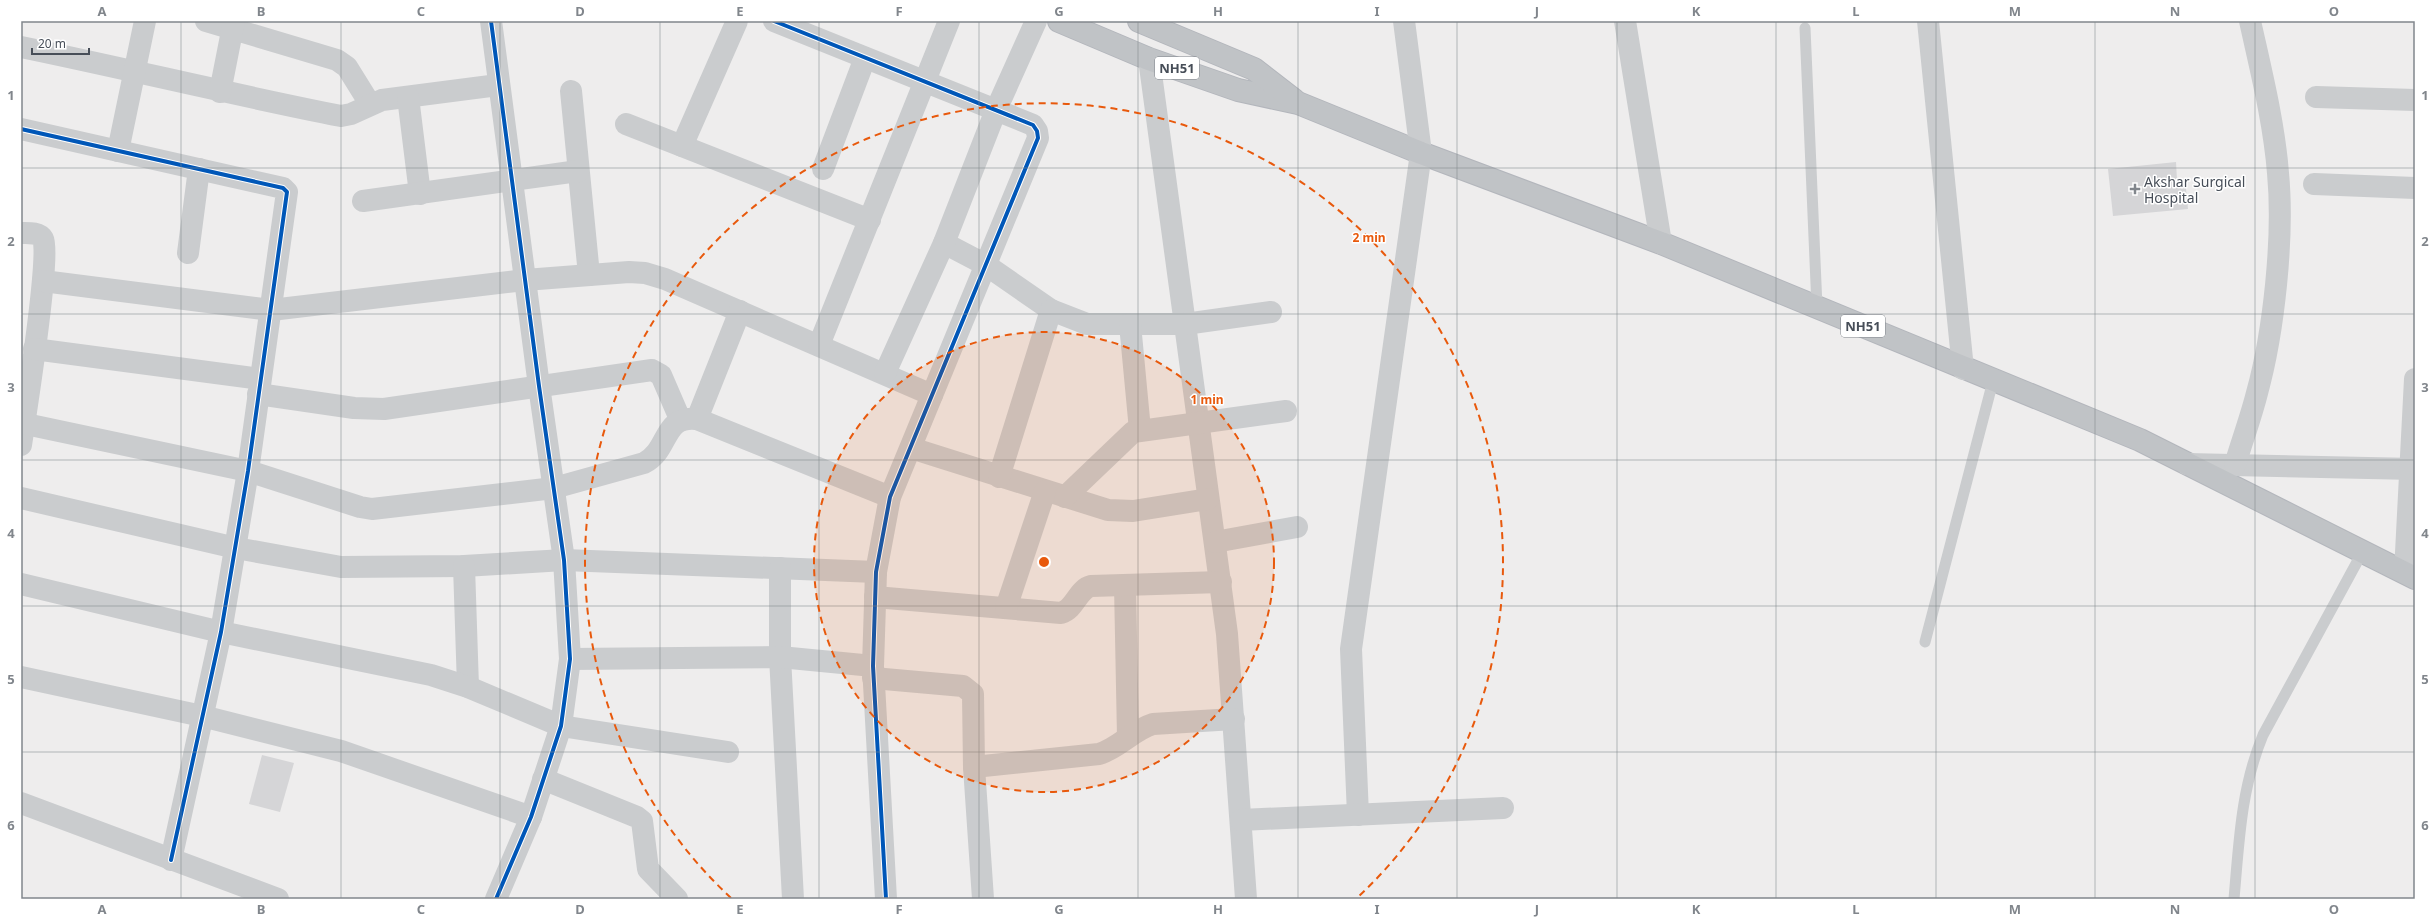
<svg xmlns="http://www.w3.org/2000/svg" width="2436" height="920" font-family="'Noto Sans',sans-serif">
  <style>
    .building { fill: #d5d5d7 }
    .lines { fill: none; stroke-linecap: round; stroke-linejoin: round }
    .trunk-casing { stroke: #b3b6bc; stroke-width: 24 }
    .service { stroke: #caccce; stroke-width: 11 }
    .minor { stroke: #caccce; stroke-width: 22 }
    .trunk { stroke: #c0c3c6; stroke-width: 22 }
    .cycleway-casing { stroke: #fff; stroke-width: 6 }
    .cycleway { stroke: #0057b8; stroke-width: 4 }
    .grid { fill: none; stroke: #81868c; stroke-width: 1; stroke-opacity: 0.55 }
    .ring { fill: none; stroke: #e8590c; stroke-width: 2; stroke-dasharray: 7 5 }
    .poi-dot { fill: #81868c; stroke: #fff; stroke-width: 1.5 }
    .labels { text-anchor: middle; dominant-baseline: central; stroke-width: 3; stroke-linejoin: round; paint-order: stroke }
    .shield { fill: #fff; stroke: #7e838a; stroke-width: 1 }
    .shield-label { font-size: 13px; font-weight: bold; fill: #474e58 }
    .poi-label { font-size: 14px; fill: #474e58; stroke: #fff; text-anchor: start }
    .centre { fill: #e8590c; stroke: #fff; stroke-width: 2 }
    .ring-label { font-size: 12px; text-anchor: middle; font-weight: bold; fill: #e8590c; stroke: #fff; stroke-width: 3; stroke-linejoin: round; paint-order: stroke }
    .neatline { fill: none; stroke: #81868c; stroke-width: 1.5 }
    .grid-label { font-size: 13px; text-anchor: middle; font-weight: bold; fill: #81868c }
  </style>
  <rect width="100%" height="100%" fill="#eeeded"/>
  <!-- building -->
  <g class="building">
    <polygon points="2176,162 2177,180 2185,179 2188,209 2113,216 2108,169"/>
    <polygon points="262,755 294,763 280,812 249,804"/>
  </g>
  <g class="lines">
    <!-- trunk casing -->
    <g class="trunk-casing">
      <g id="trunk">
        <polyline points="1059,21 1149,59 1238,90 1298,103 1421,153 1661,243 2140,440 2415,578"/>
        <polyline points="1139,21 1254,69 1294,100"/>
      </g>
    </g>
    <!-- service -->
    <g class="service">
      <polyline points="1805,28 1817,307"/>
      <polyline points="1925,642 1993,381"/>
      <path d="M2234,899c5,-57 7,-111 29,-164l100,-184"/>
    </g>
    <!-- minor -->
    <g class="minor">
      <polyline points="206,21 337,60 347,67 370,104"/>
      <polyline points="491,21 539,386 564,560 570,659 561,726 531,817 496,899"/>
      <polyline points="774,21 1033,125 1037,131 1038,138 890,497 876,572 873,666 886,899"/>
      <polyline points="1625,21 1661,243"/>
      <polyline points="1928,21 1963,369"/>
      <path d="M21,47c107,22 213,48 320,69l10,-2 31,-14 116,-15"/>
      <polyline points="1149,59 1227,634 1246,899"/>
      <polyline points="571,91 589,275"/>
      <polyline points="220,92 234,21"/>
      <polyline points="408,97 420,194"/>
      <polyline points="2316,97 2415,100"/>
      <polyline points="626,124 870,220"/>
      <polyline points="21,129 283,188 287,192 248,471 221,632 171,860"/>
      <polyline points="682,146 737,21"/>
      <polyline points="118,151 145,21"/>
      <polyline points="823,169 865,58"/>
      <polyline points="2314,184 2415,188"/>
      <polyline points="363,201 578,171"/>
      <path d="M21,233c7,0 18,-1 22,6 8,14 -18,179 -22,206"/>
      <polyline points="944,243 986,265 1051,310 1087,324 1185,324 1271,312"/>
      <polyline points="188,253 199,169"/>
      <polyline points="43,281 271,310 525,280 629,272 645,273 665,279 932,395"/>
      <polyline points="1130,324 1140,430"/>
      <polyline points="819,345 949,21"/>
      <polyline points="34,349 260,379"/>
      <polyline points="885,373 944,243 996,110 1036,21"/>
      <polyline points="258,394 354,408 384,409 652,370 661,375 680,419"/>
      <polyline points="697,419 740,311"/>
      <path d="M21,423l227,48 112,36 12,2 182,-21 90,-25c26,-13 18,-48 53,-44l193,78"/>
      <polyline points="911,448 1108,510 1133,511 1208,499"/>
      <polyline points="2187,464 2415,469"/>
      <path d="M2235,465c7,-24 16,-48 22,-72 17,-62 27,-156 21,-220 -4,-51 -17,-102 -28,-152"/>
      <polyline points="999,477 1051,310"/>
      <polyline points="1065,497 1133,432 1286,411"/>
      <polyline points="21,498 236,548 341,567 464,566 564,560 876,572"/>
      <polyline points="1215,542 1297,527"/>
      <polyline points="464,566 468,687"/>
      <polyline points="780,568 780,657 793,899"/>
      <polyline points="2405,572 2415,379"/>
      <polyline points="21,584 221,632 431,675 468,687 561,726 728,752"/>
      <polyline points="1125,585 1128,737"/>
      <path d="M875,597l186,16c14,-4 17,-24 30,-27l130,-4"/>
      <polyline points="1006,608 1045,491"/>
      <polyline points="570,659 780,657 873,666"/>
      <polyline points="21,677 202,716 341,751 531,817"/>
      <polyline points="873,678 963,686 973,694 974,767 983,899"/>
      <path d="M974,767l125,-13c20,-6 34,-24 54,-30l81,-5"/>
      <polyline points="543,779 637,817 642,821 648,869 677,899"/>
      <polyline points="21,803 278,899"/>
      <polyline points="1358,815 1351,649 1421,153 1404,21"/>
      <polyline points="1241,820 1503,808"/>
    </g>
    <!-- trunk -->
    <use href="#trunk" class="trunk"/>
    <!-- cycleway casing -->
    <g class="cycleway-casing">
      <g id="cycleway">
        <polyline points="491,21 539,386 564,560 570,659 561,726 531,817 496,899"/>
        <polyline points="774,21 1033,125 1037,131 1038,138 890,497 876,572 873,666 886,899"/>
        <polyline points="21,129 283,188 287,192 248,471 221,632 171,860"/>
      </g>
    </g>
    <!-- cycleway -->
    <use href="#cycleway" class="cycleway"/>
  </g>
  <!-- grid -->
  <path class="grid" d="M181,21v878M341,21v878M500,21v878M660,21v878M819,21v878M979,21v878M1138,21v878M1298,21v878M1457,21v878M1617,21v878M1776,21v878M1936,21v878M2095,21v878M2255,21v878M21,168h2394M21,314h2394M21,460h2394M21,606h2394M21,752h2394"/>
  <!-- distance rings -->
  <circle cx="1044" cy="562" r="230" fill="#e8590c" fill-opacity=".12"/>
  <g class="ring">
    <circle cx="1044" cy="562" r="230"/>
    <path d="M731 898A459 459 0 1 1 1357 898"/>
  </g>
  <!-- markers -->
  <path class="poi-dot" d="M2133 183h4v4h4v4h-4v4h-4v-4h-4v-4h4z"/>
  <g class="labels">
    <!-- shield labels -->
    <g class="shield">
      <rect x="1155" y="57" width="44" height="22" rx="3"/>
      <rect x="1841" y="315" width="44" height="22" rx="3"/>
    </g>
    <g class="shield-label">
      <text x="1177" y="68">NH51</text>
      <text x="1863" y="326">NH51</text>
    </g>
    <!-- poi labels -->
    <g class="poi-label">
      <text x="2144" y="181">Akshar Surgical<tspan x="2144" dy="16">Hospital</tspan></text>
    </g>
  </g>
  <circle cx="1044" cy="562" r="6" class="centre"/>
  <g class="ring-label">
    <text x="1369" y="242">2 min</text>
    <text x="1207" y="404">1 min</text>
  </g>
  <!-- border -->
  <rect width="2436" height="920" fill="none" stroke="#ffffff" stroke-width="44"/>
  <!-- scale -->
  <path d="M32 48v6h57v-6" fill="none" stroke="#474e58" stroke-width="2"/>
  <text x="38" y="48" font-size="12" fill="#474e58" stroke="#ffffff" stroke-width="3" paint-order="stroke">20 m</text>
  <rect x="22" y="22" width="2392" height="876" class="neatline"/>
  <g class="grid-label">
    <text x="102" y="16">A</text>
    <text x="261" y="16">B</text>
    <text x="421" y="16">C</text>
    <text x="580" y="16">D</text>
    <text x="740" y="16">E</text>
    <text x="899" y="16">F</text>
    <text x="1059" y="16">G</text>
    <text x="1218" y="16">H</text>
    <text x="1377" y="16">I</text>
    <text x="1537" y="16">J</text>
    <text x="1696" y="16">K</text>
    <text x="1856" y="16">L</text>
    <text x="2015" y="16">M</text>
    <text x="2175" y="16">N</text>
    <text x="2334" y="16">O</text>
    <text x="11" y="100">1</text>
    <text x="2425" y="100">1</text>
    <text x="11" y="246">2</text>
    <text x="2425" y="246">2</text>
    <text x="11" y="392">3</text>
    <text x="2425" y="392">3</text>
    <text x="11" y="538">4</text>
    <text x="2425" y="538">4</text>
    <text x="11" y="684">5</text>
    <text x="2425" y="684">5</text>
    <text x="11" y="830">6</text>
    <text x="2425" y="830">6</text>
    <text x="102" y="914">A</text>
    <text x="261" y="914">B</text>
    <text x="421" y="914">C</text>
    <text x="580" y="914">D</text>
    <text x="740" y="914">E</text>
    <text x="899" y="914">F</text>
    <text x="1059" y="914">G</text>
    <text x="1218" y="914">H</text>
    <text x="1377" y="914">I</text>
    <text x="1537" y="914">J</text>
    <text x="1696" y="914">K</text>
    <text x="1856" y="914">L</text>
    <text x="2015" y="914">M</text>
    <text x="2175" y="914">N</text>
    <text x="2334" y="914">O</text>
  </g>
</svg>
